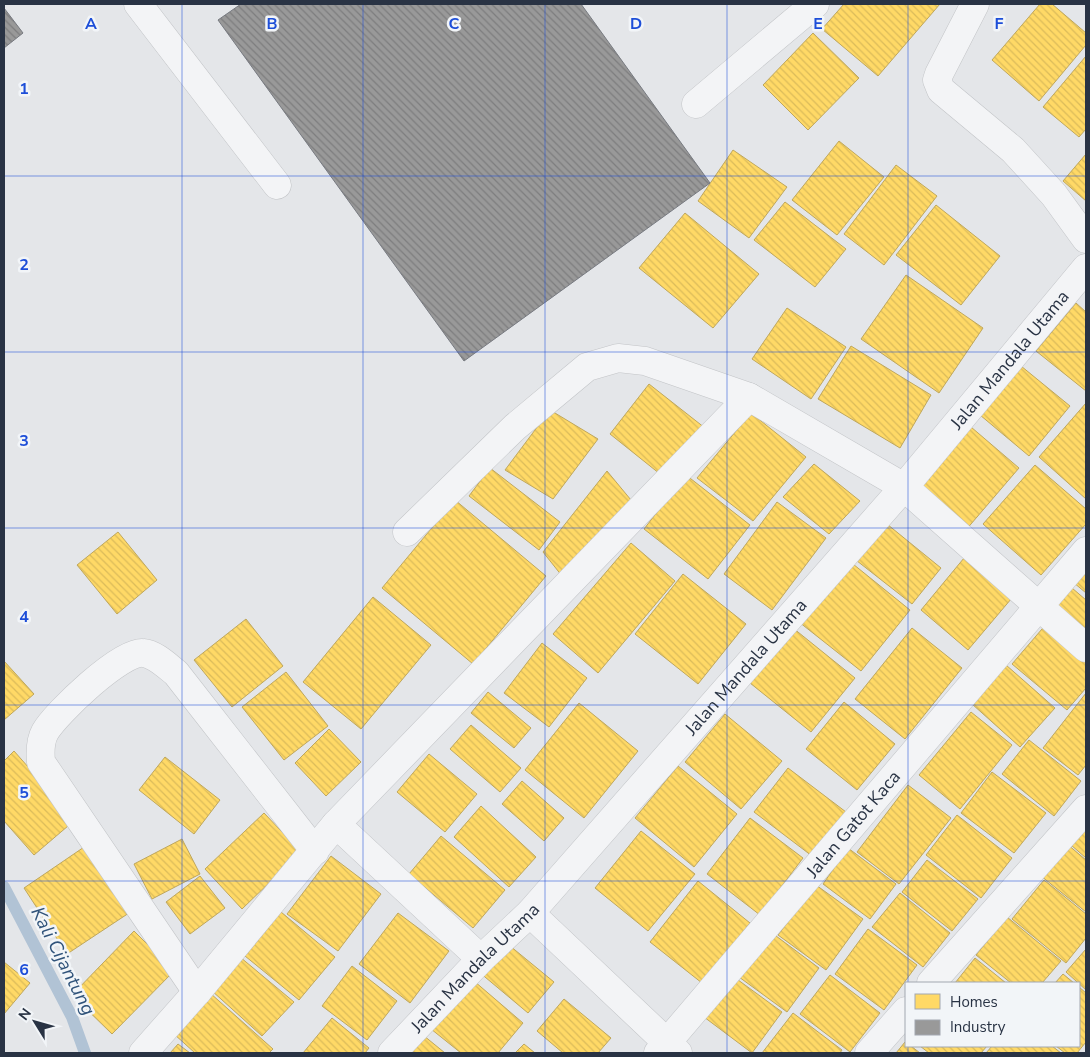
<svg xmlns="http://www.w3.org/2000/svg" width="1090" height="1057" font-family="'Nunito Sans',sans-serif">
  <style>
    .homes { fill: url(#homes-back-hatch); stroke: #bfa75c }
    .industry { fill: url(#industry-back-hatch); stroke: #777a80 }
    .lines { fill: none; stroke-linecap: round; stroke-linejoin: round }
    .stream { stroke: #b1c3d5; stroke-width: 12 }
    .minor-casing { stroke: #c2c4c7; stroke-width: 29 }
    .minor { stroke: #f3f4f6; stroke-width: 28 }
    .grid { fill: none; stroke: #1d4ed8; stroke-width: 1; stroke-opacity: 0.55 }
    .labels { text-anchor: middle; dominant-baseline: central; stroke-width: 5; stroke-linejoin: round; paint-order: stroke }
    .street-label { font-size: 18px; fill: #293344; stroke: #f2f5f8 }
    .water-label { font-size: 19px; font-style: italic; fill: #30537a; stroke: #f2f5f8 }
    .grid-label { font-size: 16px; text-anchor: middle; font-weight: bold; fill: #1d4ed8; stroke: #f2f5f8; stroke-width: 5; stroke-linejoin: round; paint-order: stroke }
  </style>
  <defs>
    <pattern id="homes-back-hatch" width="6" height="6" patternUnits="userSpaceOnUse" patternTransform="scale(1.25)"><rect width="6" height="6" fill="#ffd966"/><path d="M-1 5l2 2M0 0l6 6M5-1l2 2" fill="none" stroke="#dbbb5a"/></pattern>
    <pattern id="industry-back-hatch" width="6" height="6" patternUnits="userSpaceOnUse" patternTransform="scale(1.25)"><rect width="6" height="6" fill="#999"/><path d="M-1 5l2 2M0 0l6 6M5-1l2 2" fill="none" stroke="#7d7d7e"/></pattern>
  </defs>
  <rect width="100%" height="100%" fill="#e4e6e9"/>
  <!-- homes -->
  <g class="homes">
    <polygon points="844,4 940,4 878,76 822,29"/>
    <polygon points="1040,4 1052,4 1086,33 1086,45 1039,101 992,60"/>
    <polygon points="813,33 859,78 808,130 763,85"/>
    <polygon points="1086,56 1086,129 1079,137 1043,107"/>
    <polygon points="839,141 884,177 837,235 792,200"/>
    <polygon points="733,150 787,187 749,238 698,201"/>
    <polygon points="1086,154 1086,201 1063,181"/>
    <polygon points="896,165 937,196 884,265 844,234"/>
    <polygon points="785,202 846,249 815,287 754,240"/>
    <polygon points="936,205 1000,256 961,305 896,255"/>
    <polygon points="685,213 759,274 713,328 639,268"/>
    <polygon points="906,275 983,328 939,393 861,339"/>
    <polygon points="1076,303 1086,312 1086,391 1036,351"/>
    <polygon points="787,308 846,347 811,399 752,359"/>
    <polygon points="851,346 931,395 900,448 818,399"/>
    <polygon points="1021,366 1070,406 1029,456 980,415"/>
    <polygon points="649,384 705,428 665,478 610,434"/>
    <polygon points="1086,403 1086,499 1039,457"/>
    <polygon points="550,410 598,439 553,499 505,470"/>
    <polygon points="751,413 806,457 753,521 697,478"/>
    <polygon points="971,427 1019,468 965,531 917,490"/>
    <polygon points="814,464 860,501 829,534 783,497"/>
    <polygon points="1035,465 1086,509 1086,524 1041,575 983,524"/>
    <polygon points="490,468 560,522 539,550 469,496"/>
    <polygon points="607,471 631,500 566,581 543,552"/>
    <polygon points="686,475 750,525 708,579 644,529"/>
    <polygon points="455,500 546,576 473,664 382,588"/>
    <polygon points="777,502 826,538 772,610 724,574"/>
    <polygon points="882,520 941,568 912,604 852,557"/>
    <polygon points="118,532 157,580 117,614 77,565"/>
    <polygon points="631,543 675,581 598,673 553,634"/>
    <polygon points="969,552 1017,592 968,650 921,610"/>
    <polygon points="1086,555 1086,593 1067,577"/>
    <polygon points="848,560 910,610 861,671 799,622"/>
    <polygon points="683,574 746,624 698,684 635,634"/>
    <polygon points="1065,582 1086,600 1086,645 1043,608"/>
    <polygon points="373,597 431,645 361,729 303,682"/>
    <polygon points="246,619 283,666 232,707 194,660"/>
    <polygon points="1048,622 1086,654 1086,688 1067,710 1012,664"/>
    <polygon points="793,628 855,678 811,732 750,683"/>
    <polygon points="912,628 962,668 905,739 855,699"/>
    <polygon points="542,643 587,678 549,727 504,693"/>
    <polygon points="4,661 34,694 4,720"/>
    <polygon points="1006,665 1055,708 1020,747 972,704"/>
    <polygon points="286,672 328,726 284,760 242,707"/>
    <polygon points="488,692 531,728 514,748 471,713"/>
    <polygon points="1086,693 1086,765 1078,775 1043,748"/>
    <polygon points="844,702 895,744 857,790 806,749"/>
    <polygon points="579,703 638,751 584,818 525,770"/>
    <polygon points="971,712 1012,745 960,809 919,775"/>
    <polygon points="725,714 782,761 741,809 685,762"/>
    <polygon points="471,725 521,768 500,792 450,749"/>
    <polygon points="329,729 361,762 326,796 295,763"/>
    <polygon points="1029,740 1081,781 1054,816 1002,774"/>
    <polygon points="14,751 75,820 34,855 4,821 4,761"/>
    <polygon points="429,754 477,794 445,832 397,792"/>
    <polygon points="165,757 220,800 194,834 139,790"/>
    <polygon points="678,766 737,814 694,867 635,818"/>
    <polygon points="788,768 846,812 812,856 754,812"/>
    <polygon points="992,772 1046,813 1014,853 961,813"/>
    <polygon points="522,781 564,818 544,841 502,804"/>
    <polygon points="908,785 951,818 899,884 857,852"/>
    <polygon points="481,806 536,857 509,887 454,837"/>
    <polygon points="264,813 301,852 242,909 205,869"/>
    <polygon points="957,815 1012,858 981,898 926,855"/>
    <polygon points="750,818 803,858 760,915 707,874"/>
    <polygon points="1086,825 1086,858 1071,845"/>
    <polygon points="641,831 695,874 648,931 595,888"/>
    <polygon points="441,836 505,890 473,928 409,874"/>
    <polygon points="182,839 200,874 152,899 134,864"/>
    <polygon points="90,843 135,909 67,954 24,888"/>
    <polygon points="1067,844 1086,860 1086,912 1041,876"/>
    <polygon points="848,848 896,884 870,919 823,884"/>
    <polygon points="331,856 381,894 338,951 287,914"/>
    <polygon points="927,860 978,899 952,931 902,892"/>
    <polygon points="200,876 225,908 190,934 166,902"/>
    <polygon points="1044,880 1086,914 1086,938 1066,963 1012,919"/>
    <polygon points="698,881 750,923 702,983 650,942"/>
    <polygon points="816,885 863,919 826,970 778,935"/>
    <polygon points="900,893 950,933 923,967 872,927"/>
    <polygon points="281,912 335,957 299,1000 245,956"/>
    <polygon points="398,913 449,951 410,1003 359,964"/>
    <polygon points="1007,917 1061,961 1042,983 1011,983 976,955"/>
    <polygon points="868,929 917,965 884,1010 835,974"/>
    <polygon points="134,931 174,971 112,1034 72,995"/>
    <polygon points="772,933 819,968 787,1012 739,977"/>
    <polygon points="504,941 554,982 528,1013 479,972"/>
    <polygon points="1086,949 1086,990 1066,972"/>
    <polygon points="240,957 294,1002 262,1036 211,990"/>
    <polygon points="975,958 1006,983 955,983"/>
    <polygon points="4,962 30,983 4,1014"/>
    <polygon points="352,966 397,1001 367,1040 322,1006"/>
    <polygon points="1063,974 1074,983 1055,983"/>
    <polygon points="467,975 523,1023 498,1053 461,1053 426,1025"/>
    <polygon points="830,975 880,1013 850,1052 800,1014"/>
    <polygon points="734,977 782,1012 752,1053 704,1017"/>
    <polygon points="1079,987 1086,993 1086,1042 1077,1053 1065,1053 1056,1046 1079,1046"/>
    <polygon points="210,993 273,1049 269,1053 195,1053 174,1034"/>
    <polygon points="564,999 611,1038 598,1053 563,1053 537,1031"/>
    <polygon points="793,1013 842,1050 840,1053 762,1053"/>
    <polygon points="332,1018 369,1048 365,1053 303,1053"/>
    <polygon points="418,1031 445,1053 400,1053"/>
    <polygon points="905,1042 906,1046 911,1046 920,1053 896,1053"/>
    <polygon points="178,1044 190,1053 170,1053"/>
    <polygon points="524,1044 535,1053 515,1053"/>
    <polygon points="920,1046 987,1046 981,1053 929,1053"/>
    <polygon points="992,1046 1052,1046 1061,1053 986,1053"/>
  </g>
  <!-- industry -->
  <g class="industry">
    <polygon points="241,4 581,4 710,183 464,361 218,20"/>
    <polygon points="4,8 23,33 4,48"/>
  </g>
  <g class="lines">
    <!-- stream -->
    <polyline class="stream" points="4,887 72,1017 85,1053"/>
    <!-- minor casing -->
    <g class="minor-casing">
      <g id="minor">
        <polyline points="138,4 277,185"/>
        <polyline points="975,4 939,74 937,80 941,90 1013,150 1054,195 1086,239"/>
        <polyline points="696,104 815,4"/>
        <polyline points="407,532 515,427 587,367 618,358 645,361 749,397"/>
        <polyline points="336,824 481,959"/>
        <polyline points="530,913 678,1053"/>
        <polyline points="931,983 1086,809"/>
        <path d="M197,992l-156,-230c-1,-11 -1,-21 4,-30 11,-19 77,-82 98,-79 12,1 24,13 33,20l139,178"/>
        <polyline points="143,1053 197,992 336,824 749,397 904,487 1086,648"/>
        <path id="s1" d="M392,1053l89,-94 49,-46 374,-426 182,-219"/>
        <path id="s2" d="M658,1053l428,-502"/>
        <polyline points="869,1053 906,1011"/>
      </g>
    </g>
    <!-- minor -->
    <use href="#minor" class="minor"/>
  </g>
  <!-- grid -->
  <path class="grid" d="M182,4v1049M363,4v1049M545,4v1049M727,4v1049M908,4v979M4,176h1082M4,352h1082M4,528h1082M4,705h1082M4,881h1082M908,1046v7"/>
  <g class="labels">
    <!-- street labels -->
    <g class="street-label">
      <text stroke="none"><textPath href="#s1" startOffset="929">Jalan Mandala Utama</textPath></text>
      <text stroke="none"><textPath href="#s1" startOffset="524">Jalan Mandala Utama</textPath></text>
      <text stroke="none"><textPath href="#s2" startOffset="301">Jalan Gatot Kaca</textPath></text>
      <text stroke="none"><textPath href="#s1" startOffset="119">Jalan Mandala Utama</textPath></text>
    </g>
    <!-- water labels -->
    <g class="water-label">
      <text transform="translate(63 961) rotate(63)">Kali Cijantung</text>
    </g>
  </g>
  <g class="grid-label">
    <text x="91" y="29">A</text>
    <text x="272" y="29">B</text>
    <text x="454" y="29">C</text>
    <text x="636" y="29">D</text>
    <text x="818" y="29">E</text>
    <text x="999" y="29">F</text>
    <text x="24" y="94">1</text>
    <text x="24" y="270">2</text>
    <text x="24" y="446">3</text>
    <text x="24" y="622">4</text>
    <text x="24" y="798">5</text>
    <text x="24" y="975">6</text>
  </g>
  <!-- border -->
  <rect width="1090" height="1057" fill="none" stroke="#293344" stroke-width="10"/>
  <!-- legend -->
  <rect x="905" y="982" width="175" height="65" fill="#f2f5f8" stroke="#a2a7b0"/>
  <rect x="915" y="994" width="25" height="15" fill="#ffd966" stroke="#a2a7b0"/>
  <text x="950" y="1007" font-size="15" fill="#293344">Homes</text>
  <rect x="915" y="1020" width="25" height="15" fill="#999999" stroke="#a2a7b0"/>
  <text x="950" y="1032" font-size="15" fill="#293344">Industry</text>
  <!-- north arrow -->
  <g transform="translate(35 1022) rotate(307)" stroke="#f2f5f8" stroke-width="4" paint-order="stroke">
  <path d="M0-4L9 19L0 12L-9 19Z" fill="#293344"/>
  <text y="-8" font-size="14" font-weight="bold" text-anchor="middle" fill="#293344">N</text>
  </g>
</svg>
